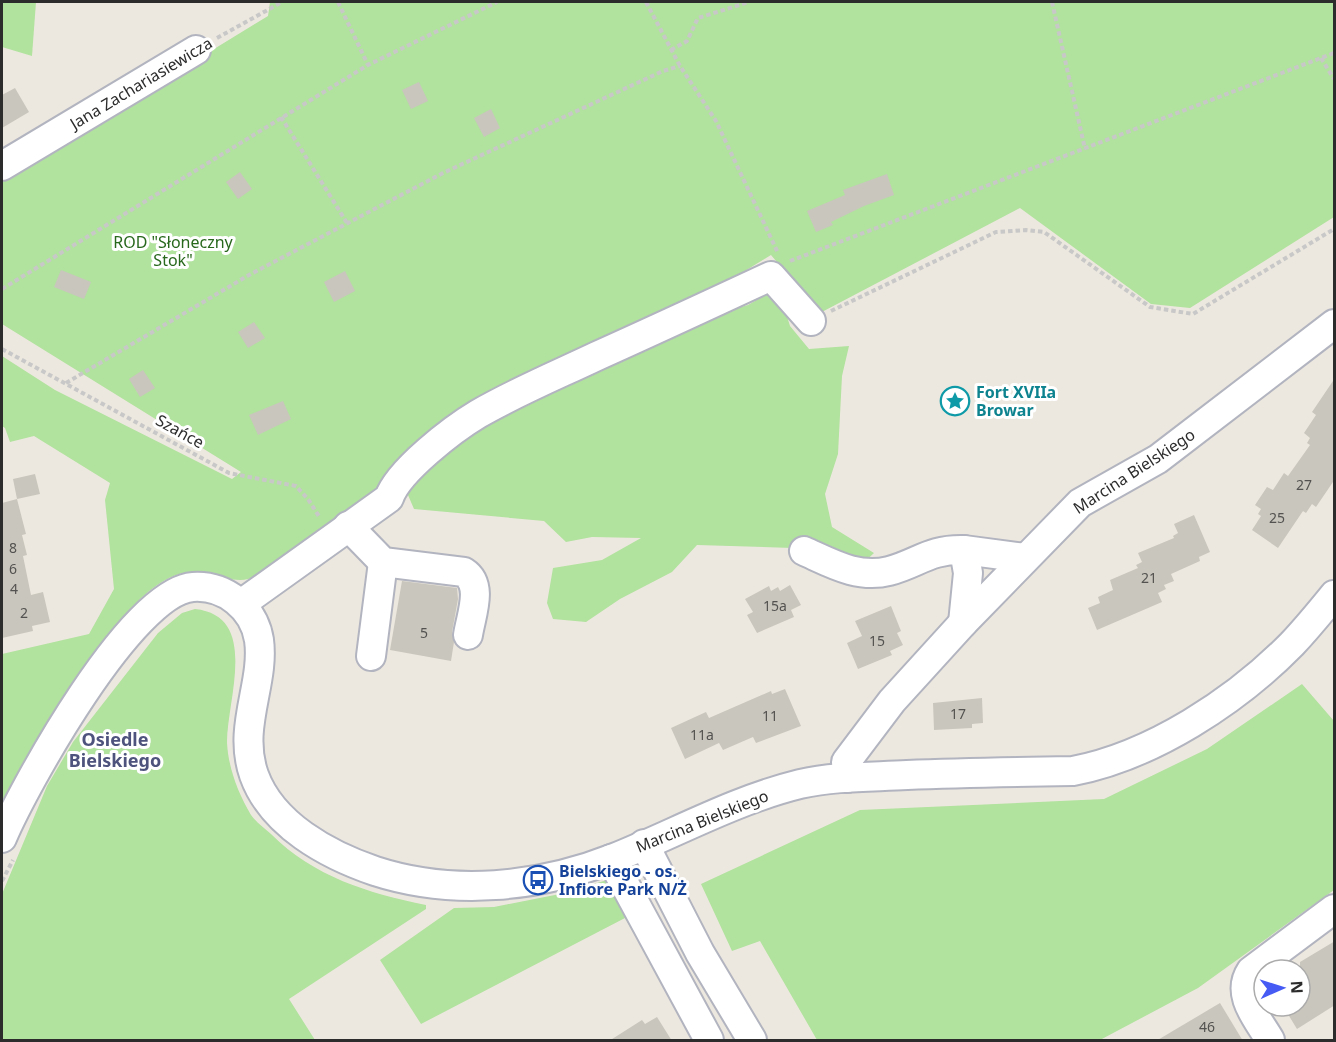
<svg xmlns="http://www.w3.org/2000/svg" width="1336" height="1042" font-family="'Noto Sans',sans-serif">
  <style>
    .green { fill: #b1e29e }
    .building { fill: #c9c6bd }
    .lines { fill: none; stroke-linecap: round; stroke-linejoin: round }
    .minor-casing { stroke: #b2b4bf; stroke-width: 32 }
    .path { stroke: #c8c8c8; stroke-width: 4; stroke-dasharray: 4.5 3; stroke-linecap: butt }
    .minor { stroke: #fff; stroke-width: 28 }
    .labels { text-anchor: middle; dominant-baseline: central; stroke-width: 6; stroke-linejoin: round; paint-order: stroke }
    .number-label { font-size: 14px; fill: #535250 }
    .street-label { font-size: 16px; fill: #2c2c2c; stroke: #fff }
    .park-label { font-size: 16px; fill: #28681d; stroke: #fff }
    .culture-label { font-size: 16px; font-weight: bold; fill: #0d838f; stroke: #fff; text-anchor: start }
    .transit-label { font-size: 16px; font-weight: bold; fill: #164399; stroke: #fff; text-anchor: start }
    .neighbourhood-label { font-size: 18px; font-weight: bold; fill: #4d537c; stroke: #fff }
  </style>
  <rect width="100%" height="100%" fill="#ede8df"/>
  <!-- green -->
  <g class="green">
    <polygon points="2,2 36,2 32,56 2,47"/>
    <path d="M270,2h1064v215l-144,91 -39,-4 -131,-96 -200,105 -49,-58 -67,41 -270,130 32,1 242,-111 40,-11 24,-14 10,10 8,25 19,23 40,-3 -7,30 -4,78 -13,40 7,33 42,26 -14,13 -67,-18 -96,-3 -25,27 -52,27 -34,23 -33,-3 -6,-16 6,-35 49,-8 39,-22 -49,-1 -26,5 -22,-21 -130,-12 -9,-21 -139,85c-9,3 -17,7 -26,7 -28,-1 -42,-16 -71,-2 -48,23 -108,124 -135,170 -9,17 -19,41 -32,54v-148l87,-20 25,-45 -9,-89 5,-17 -76,-47 -24,6 -5,-14 -3,-2v-70l53,34 177,89 9,-7 -239,-148v-145l266,-163z"/>
    <path d="M195,609c65,7 32,90 32,133 1,25 11,51 24,73 5,7 13,13 20,19 43,43 97,59 155,71v4l-137,90 26,41h-313v-146l45,-108 26,-44 85,-109 24,-20z"/>
    <polygon points="1302,684 1334,721 1334,890 1198,988 1100,1040 817,1040 760,941 732,951 701,884 860,810 1104,799 1207,749"/>
    <polygon points="607,880 696,1040 625,918 421,1024 380,960 454,908 494,907 565,893"/>
  </g>
  <!-- building -->
  <g class="building">
    <polygon points="419,82 428,101 411,109 402,90"/>
    <polygon points="15,88 29,112 2,128 2,95"/>
    <polygon points="491,109 500,128 484,137 474,118"/>
    <polygon points="240,172 252,189 238,199 226,182"/>
    <polygon points="887,174 894,195 864,206 831,222 833,225 816,232 807,211 845,195 843,190"/>
    <polygon points="61,270 91,282 84,299 54,287"/>
    <polygon points="345,271 355,291 334,302 324,282"/>
    <polygon points="254,322 265,338 248,348 238,332"/>
    <polygon points="143,370 155,388 140,397 129,379"/>
    <polygon points="1335,378 1335,479 1316,507 1312,504 1306,513 1303,511 1278,548 1252,530 1261,516 1258,514 1261,509 1255,505 1267,487 1273,490 1284,473 1288,476 1310,445 1307,443 1310,438 1304,433 1316,415 1312,412"/>
    <polygon points="283,401 291,419 258,435 249,415"/>
    <polygon points="35,474 40,494 17,499 13,479"/>
    <polygon points="17,499 26,534 22,535 27,555 23,556 31,595 43,592 50,622 32,626 33,631 2,638 2,503"/>
    <polygon points="1194,515 1210,552 1199,557 1200,561 1171,574 1174,581 1164,585 1166,589 1158,593 1162,602 1097,630 1088,608 1100,603 1098,597 1113,590 1110,580 1138,568 1136,565 1142,562 1138,553 1174,538 1173,536 1178,533 1174,524"/>
    <polygon points="402,581 457,588 458,599 452,632 454,642 451,661 390,650"/>
    <polygon points="790,585 801,605 791,610 794,617 757,633 747,615 753,612 745,599 769,586 771,591 778,587 780,591"/>
    <polygon points="891,606 901,631 897,633 903,645 890,651 892,655 858,669 847,643 862,636 855,621"/>
    <polygon points="785,689 801,726 756,743 753,737 723,750 719,743 685,759 671,728 706,712 709,718 771,691 772,694"/>
    <polygon points="982,698 983,723 972,724 972,728 934,730 933,703"/>
    <polygon points="1335,941 1335,1005 1297,1029 1283,1006 1300,1006 1300,962"/>
    <polygon points="1220,1003 1243,1041 1156,1041"/>
    <polygon points="657,1017 672,1041 609,1041 642,1020 645,1024"/>
  </g>
  <g class="lines">
    <!-- minor casing -->
    <g class="minor-casing">
      <g id="minor">
        <polyline points="2,166 196,50"/>
        <path d="M348,526l35,36 81,10c20,13 7,43 4,63"/>
        <polyline points="964,550 1025,558"/>
        <path d="M804,551c27,12 54,28 85,20 30,-8 40,-22 75,-21l4,23 -5,50"/>
        <path d="M241,604l148,-106c9,-27 64,-69 89,-84 38,-22 79,-39 119,-58 58,-26 116,-53 174,-80l40,45"/>
        <polyline points="371,656 383,562"/>
        <polyline points="847,778 846,762 892,701 963,623 1080,503 1158,459 1334,324"/>
        <path d="M2,838c23,-54 130,-247 191,-251 32,-2 61,21 66,53 6,44 -22,87 -5,135 18,50 74,80 121,96 77,25 163,17 239,-13 62,-25 121,-58 186,-74 35,-8 72,-7 107,-9 56,-2 111,-3 166,-4 79,-15 163,-70 219,-127 15,-16 29,-33 42,-49"/>
        <polyline points="644,844 700,953 752,1040"/>
        <polyline points="611,859 709,1040"/>
        <path d="M1270,1040c-12,-21 -35,-45 -19,-69l83,-62"/>
      </g>
    </g>
    <!-- path -->
    <g class="path">
      <polyline points="338,2 368,65"/>
      <polyline points="646,2 680,66 716,121 778,253"/>
      <polyline points="1052,2 1085,149"/>
      <polyline points="217,38 282,2"/>
      <polyline points="671,50 687,41 698,18 749,2"/>
      <polyline points="1321,58 1334,79"/>
      <polyline points="281,117 347,223"/>
      <polyline points="790,261 1334,53"/>
      <polyline points="2,289 368,65 497,2"/>
      <polyline points="831,311 996,232 1026,230 1044,232 1150,307 1193,314 1334,229"/>
      <polyline points="2,349 229,473 296,486 308,499 320,518"/>
      <polyline points="66,383 249,275 443,173 663,71 680,66"/>
      <polyline points="2,881 13,860"/>
    </g>
    <!-- minor -->
    <use href="#minor" class="minor"/>
  </g>
  <!-- icons -->
  <defs>
    <g id="sight-ring" transform="scale(1.5)"><circle r="9.5" fill="#fff" stroke="#0f9aa8" stroke-width="1.5"/><path d="M0-6L1.8-2.2L6-1.7L2.9 1.2L3.7 5.4L0 3.3L-3.7 5.4L-2.9 1.2L-6-1.7L-1.8-2.2Z" fill="#0f9aa8"/></g>
    <g id="bus-ring" transform="scale(1.5)"><circle r="9.5" fill="#fff" stroke="#1a4fb4" stroke-width="1.5"/><path d="M-5-6H5V4H4V6H2V4H-2V6H-4V4H-5ZM-3.5-4V0h7V-4ZM-3.5 1.2v1.5H-2V1.2ZM2 1.2v1.5H3.5V1.2Z" fill="#1a4fb4"/></g>
  </defs>
  <g fill-rule="evenodd">
    <use href="#sight-ring" x="955" y="401"/>
    <use href="#bus-ring" x="538" y="880"/>
  </g>
  <g class="labels">
    <!-- number labels -->
    <g class="number-label">
      <text x="1304" y="484">27</text>
      <text x="1277" y="517">25</text>
      <text x="13" y="547">8</text>
      <text x="13" y="568">6</text>
      <text x="1149" y="577">21</text>
      <text x="14" y="588">4</text>
      <text x="775" y="605">15a</text>
      <text x="24" y="612">2</text>
      <text x="424" y="632">5</text>
      <text x="877" y="640">15</text>
      <text x="958" y="713">17</text>
      <text x="770" y="715">11</text>
      <text x="702" y="734">11a</text>
      <text x="1207" y="1026">46</text>
    </g>
    <!-- street labels -->
    <g class="street-label">
      <text transform="translate(141 83) rotate(-31)">Jana Zachariasiewicza</text>
      <text transform="translate(180 431) rotate(29)">Szańce</text>
      <text transform="translate(1134 471) rotate(-33)">Marcina Bielskiego</text>
      <text transform="translate(702 821) rotate(-22)">Marcina Bielskiego</text>
    </g>
    <!-- park labels -->
    <g class="park-label">
      <text x="173" y="242">ROD "Słoneczny<tspan x="173" dy="18">Stok"</tspan></text>
    </g>
    <!-- culture labels -->
    <g class="culture-label">
      <text x="976" y="392">Fort XVIIa<tspan x="976" dy="18">Browar</tspan></text>
    </g>
    <!-- transit labels -->
    <g class="transit-label">
      <text x="559" y="871">Bielskiego - os.<tspan x="559" dy="18">Infiore Park N/Ż</tspan></text>
    </g>
    <!-- neighbourhood labels -->
    <g class="neighbourhood-label">
      <text x="115" y="739">Osiedle<tspan x="115" dy="21">Bielskiego</tspan></text>
    </g>
  </g>
  <!-- border -->
  <rect width="1336" height="1042" fill="none" stroke="#2c2c2c" stroke-width="6"/>
  <!-- north arrow -->
  <g transform="translate(1282 988) rotate(87)"><circle r="28" fill="#ffffff" stroke="#ababab" stroke-width="1.5"/>
  <path d="M0-4.5L10 22L0 15L-10 22Z" fill="#455bf4"/>
  <text y="-9" font-size="16" font-weight="bold" text-anchor="middle" fill="#2c2c2c">N</text>
  </g>
</svg>
